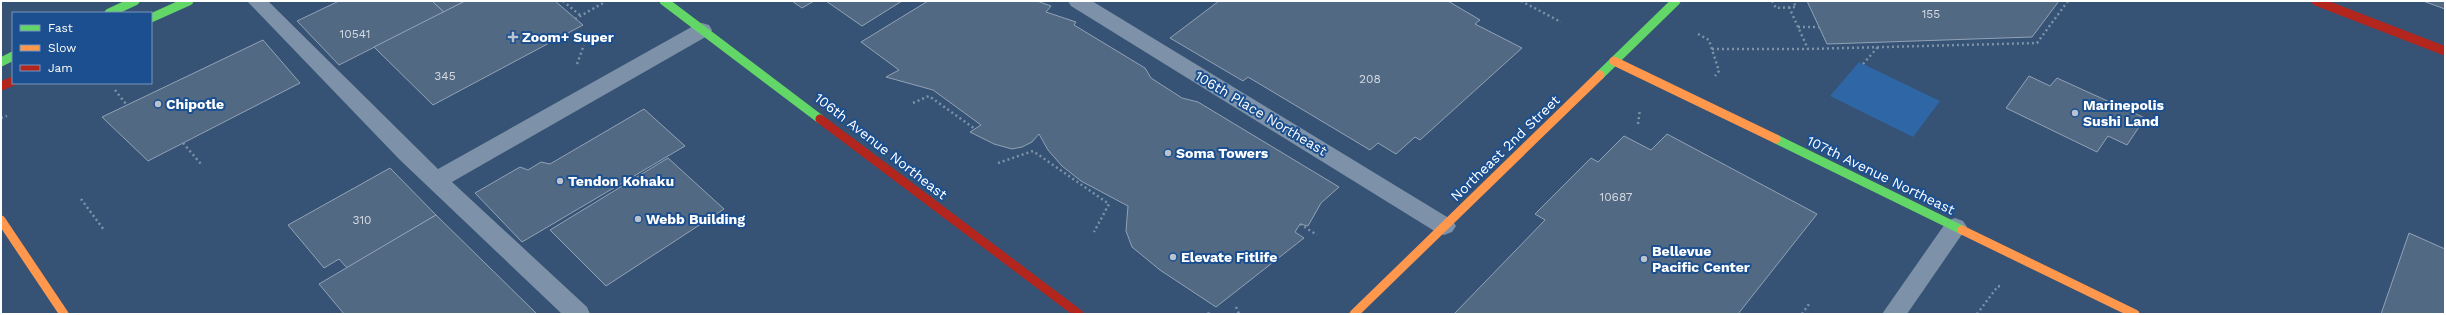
<svg xmlns="http://www.w3.org/2000/svg" width="2446" height="315" font-family="'Work Sans',sans-serif">
  <style>
    .green { fill: #2f66a5 }
    .building { fill: #526984; stroke: #92a2b6 }
    .lines { fill: none; stroke-linecap: round; stroke-linejoin: round }
    .path { stroke: #7d92a8; stroke-width: 2.5; stroke-dasharray: 2 3; stroke-linecap: butt }
    .lane { fill: #7d92a8; fill-rule: evenodd }
    .street { fill: #7d92a8; fill-rule: evenodd }
    .fast { stroke: #63d668; stroke-width: 9 }
    .slow { stroke: #ff974d; stroke-width: 9 }
    .jam { stroke: #b3261e; stroke-width: 9 }
    .poi-dot { fill: #b9c2ce; stroke: #1b4f8f; stroke-width: 1.5 }
    .labels { text-anchor: middle; dominant-baseline: central; stroke-width: 4; stroke-linejoin: round; paint-order: stroke }
    .number-label { font-size: 12px; fill: #d4dae0 }
    .poi-label { font-size: 14px; font-weight: bold; fill: #fff; stroke: #1b4f8f; text-anchor: start }
    .street-label { font-size: 14px; fill: #fff; stroke: #1b4f8f }
  </style>
  <rect width="100%" height="100%" fill="#365274"/>
  <!-- green -->
  <polygon class="green" points="1859,62 1940,101 1913,137 1830,96"/>
  <!-- building -->
  <g class="building">
    <polygon points="339,1 432,1 444,12 339,65 297,21"/>
    <polygon points="432,1 465,1 444,12"/>
    <polygon points="465,1 555,1 583,25 433,105 374,47"/>
    <polygon points="792,1 814,1 802,8"/>
    <polygon points="826,1 902,1 862,26"/>
    <polygon points="928,1 1037,1 1051,6 1046,12 1076,22 1074,25 1145,68 1151,78 1182,98 1198,102 1339,187 1321,203 1308,226 1300,224 1295,232 1304,238 1216,307 1160,270 1132,247 1126,231 1128,206 1081,181 1062,166 1048,150 1039,134 1032,142 1022,147 1012,149 994,144 970,132 981,125 933,90 886,77 899,70 861,42"/>
    <polygon points="1219,1 1448,1 1480,20 1475,24 1522,48 1420,140 1415,137 1396,154 1378,143 1370,150 1248,77 1243,81 1170,38"/>
    <polygon points="1807,1 2059,1 2032,37 1827,44"/>
    <polygon points="2423,1 2445,1 2445,9"/>
    <polygon points="263,40 300,83 148,161 102,117"/>
    <polygon points="2029,76 2050,86 2057,78 2145,118 2127,145 2108,136 2097,152 2006,108"/>
    <polygon points="644,109 685,146 522,242 475,193 520,167 528,170 541,162 550,164"/>
    <polygon points="1667,134 1817,214 1738,314 1454,314 1545,220 1535,214 1591,158 1598,162 1624,136 1651,150"/>
    <polygon points="668,158 724,209 606,286 550,230"/>
    <polygon points="390,168 436,215 347,268 339,259 324,268 288,225"/>
    <polygon points="436,215 537,314 344,314 319,284"/>
    <polygon points="2409,233 2445,249 2445,314 2381,314"/>
  </g>
  <g class="lines">
    <!-- path -->
    <g class="path">
      <polyline points="563,1 581,16"/>
      <polyline points="1521,1 1561,22"/>
      <polyline points="1772,1 1776,8 1796,7 1793,1"/>
      <polyline points="1789,7 1808,49"/>
      <polyline points="575,19 605,2"/>
      <polyline points="1798,27 1819,27"/>
      <polyline points="1698,34 1709,40 1719,71 1715,76"/>
      <polyline points="1712,49 1808,49 2037,43 2068,1"/>
      <polyline points="577,64 584,45"/>
      <polyline points="1863,64 1878,47"/>
      <polyline points="115,90 126,104"/>
      <polyline points="913,103 929,96 975,129"/>
      <polyline points="1,118 7,116"/>
      <polyline points="1638,124 1640,109"/>
      <polyline points="183,143 201,164"/>
      <polyline points="998,163 1033,151 1109,204 1094,232"/>
      <polyline points="81,199 104,230"/>
      <polyline points="1300,224 1317,235"/>
      <polyline points="1236,307 1239,314"/>
      <polyline points="1208,314 1209,312"/>
      <polyline points="1802,314 1809,304"/>
      <polyline points="1977,314 1998,286 2002,287"/>
    </g>
    <!-- lane -->
    <g class="lane">
      <polygon points="247,1 268,1 438,169 695,25 702,23 709,25 712,30 709,35 452,182 587,307 590,314 562,314 399,159"/>
      <polygon points="1955,218 1963,221 1967,227 1907,314 1882,314 1947,221"/>
    </g>
    <!-- street -->
    <polygon class="street" points="1068,1 1092,1 1452,220 1456,226 1452,232 1444,235 1436,232 1071,6"/>
    <!-- fast -->
    <g class="fast">
      <polyline points="664,1 820,119"/>
      <polyline points="109,13 135,1"/>
      <polyline points="151,18 189,1"/>
      <polyline points="1,62 13,56"/>
      <polyline points="1600,75 1676,1"/>
      <polyline points="1776,139 1962,230"/>
    </g>
    <!-- slow -->
    <g class="slow">
      <polyline points="1614,61 1776,139"/>
      <polyline points="1,220 64,314"/>
      <polyline points="1962,230 2135,314"/>
      <polyline points="1354,314 1600,75"/>
    </g>
    <!-- jam -->
    <g class="jam">
      <polyline points="2316,1 2445,51"/>
      <polyline points="1,86 13,81"/>
      <polyline points="820,119 1079,314"/>
    </g>
  </g>
  <!-- markers -->
  <g class="poi-dot">
    <path d="M511 31h4v4h4v4h-4v4h-4v-4h-4v-4h4z"/>
    <circle cx="158" cy="104" r="4"/>
    <circle cx="2075" cy="113" r="4"/>
    <circle cx="1168" cy="153" r="4"/>
    <circle cx="560" cy="181" r="4"/>
    <circle cx="638" cy="219" r="4"/>
    <circle cx="1173" cy="257" r="4"/>
    <circle cx="1644" cy="259" r="4"/>
  </g>
  <g class="labels">
    <!-- number labels -->
    <g class="number-label">
      <text x="1931" y="14">155</text>
      <text x="355" y="34">10541</text>
      <text x="445" y="76">345</text>
      <text x="1370" y="79">208</text>
      <text x="1616" y="197">10687</text>
      <text x="362" y="220">310</text>
    </g>
    <!-- poi labels -->
    <g class="poi-label">
      <text x="522" y="37">Zoom+ Super</text>
      <text x="166" y="104">Chipotle</text>
      <text x="2083" y="105">Marinepolis<tspan x="2083" dy="16">Sushi Land</tspan></text>
      <text x="1176" y="153">Soma Towers</text>
      <text x="568" y="181">Tendon Kohaku</text>
      <text x="646" y="219">Webb Building</text>
      <text x="1652" y="251">Bellevue<tspan x="1652" dy="16">Pacific Center</tspan></text>
      <text x="1181" y="257">Elevate Fitlife</text>
    </g>
    <!-- street labels -->
    <g class="street-label">
      <text transform="translate(1261 113) rotate(31)">106th Place Northeast</text>
      <text transform="translate(881 146) rotate(38)">106th Avenue Northeast</text>
      <text transform="translate(1505 148) rotate(-44)">Northeast 2nd Street</text>
      <text transform="translate(1881 175) rotate(26)">107th Avenue Northeast</text>
    </g>
  </g>
  <!-- border -->
  <rect width="2446" height="315" fill="none" stroke="#ffffff" stroke-width="4"/>
  <!-- legend -->
  <rect x="12" y="12" width="140" height="72" fill="#1b4f8f" stroke="#7695bc"/>
  <rect x="20" y="25" width="20" height="6" fill="#63d668" stroke="#7695bc"/>
  <text x="48" y="32" font-size="12" fill="#ffffff">Fast</text>
  <rect x="20" y="45" width="20" height="6" fill="#ff974d" stroke="#7695bc"/>
  <text x="48" y="52" font-size="12" fill="#ffffff">Slow</text>
  <rect x="20" y="65" width="20" height="6" fill="#b3261e" stroke="#7695bc"/>
  <text x="48" y="72" font-size="12" fill="#ffffff">Jam</text>
</svg>
